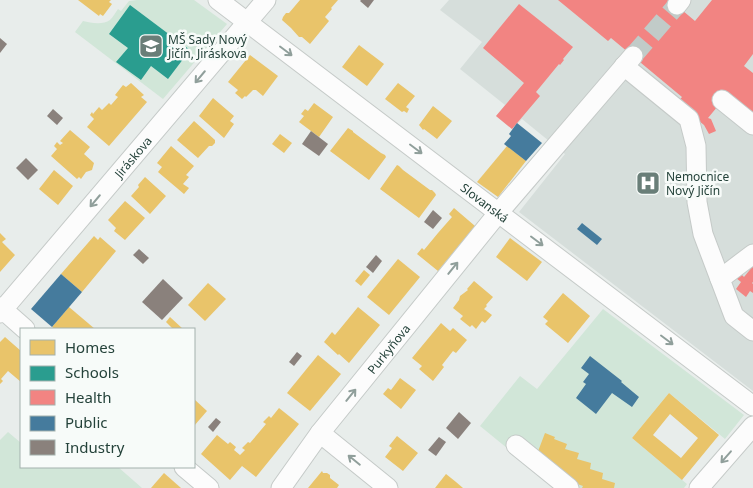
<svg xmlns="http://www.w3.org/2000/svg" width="753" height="488" font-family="'Noto Sans',sans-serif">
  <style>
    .built { fill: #d6dedb }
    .green { fill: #d1e6d8 }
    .homes { fill: #e9c46a; fill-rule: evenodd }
    .schools { fill: #2a9d8f }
    .health { fill: #f28482 }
    .public { fill: #457b9d }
    .industry { fill: #8a817c }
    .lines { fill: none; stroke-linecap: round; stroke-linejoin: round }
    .minor-tunnel { stroke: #c1cbc8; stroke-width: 19; stroke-dasharray: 19 9; stroke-linecap: butt }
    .minor-casing { stroke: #c5cac8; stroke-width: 21 }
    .minor { stroke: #fcfcfc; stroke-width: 19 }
    .oneway { stroke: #909f9b }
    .labels { text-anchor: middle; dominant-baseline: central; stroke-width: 5; stroke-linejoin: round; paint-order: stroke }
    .poi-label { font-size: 12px; fill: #24423a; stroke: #f7fbf9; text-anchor: start }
    .street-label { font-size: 12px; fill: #24423a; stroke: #f7fbf9 }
  </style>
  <rect width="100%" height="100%" fill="#e8edeb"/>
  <!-- built -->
  <polygon class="built" points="449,0 753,0 753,391 519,212 565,154 522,119 512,129 496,116 505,105 460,69 482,42 440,10"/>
  <!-- green -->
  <g class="green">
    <path d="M137,0h57l33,24 -64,75 -88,-67 8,-11c8,2 20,4 27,-1 3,-3 6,-8 8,-11l3,2 8,-10z"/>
    <polygon points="603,309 744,415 725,439 669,393 632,438 687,484 684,488 556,488 480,426 520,376 537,389"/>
    <polygon points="8,432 21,443 21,467 118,467 142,488 0,488 0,440"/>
  </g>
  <!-- homes -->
  <g class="homes">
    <polygon points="78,0 111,0 109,2 112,4 103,16 100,14 99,16"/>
    <polygon points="300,0 338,0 331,8 332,9 325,17 329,21 310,44 302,37 299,37 291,28 282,20 283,17 286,13 289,13"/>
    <polygon points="359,45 384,64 367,86 342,67"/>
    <polygon points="250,55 278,76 263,96 256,90 253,90 246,97 245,96 242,99 235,93 238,90 228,82"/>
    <polygon points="131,83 144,95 141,97 147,102 109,146 87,127 94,119 90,115 92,112 93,114 99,107 102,110 109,103 111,105 118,97 115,95 123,85 126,87"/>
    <polygon points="398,83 415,96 406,107 409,109 407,113 404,111 402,112 385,99"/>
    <polygon points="213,98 234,116 230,121 234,124 224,138 199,116"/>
    <polygon points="314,103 333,117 319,137 299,122 304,116 301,114 305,109 308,111"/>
    <polygon points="433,106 452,121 437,139 424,129 423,130 419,125"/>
    <polygon points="194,121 215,140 215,143 212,146 209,146 198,158 177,140"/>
    <polygon points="348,128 353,131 353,132 381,153 385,155 386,157 369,180 330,151"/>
    <polygon points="70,130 90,147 84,154 94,163 92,170 86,172 81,179 79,177 77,179 51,156 57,149 54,146 57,142 60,145 63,143 60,141"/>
    <polygon points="280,134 292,143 284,153 272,144"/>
    <polygon points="171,146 194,166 186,175 189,177 183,184 189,188 184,194 158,172 162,167 157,163"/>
    <polygon points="507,146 526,161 498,197 477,182"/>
    <polygon points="397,165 399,166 403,170 430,190 432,190 435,193 436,195 419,218 380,189"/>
    <polygon points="54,170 73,186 58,205 39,189"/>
    <polygon points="145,177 166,196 150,214 131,196 139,187 138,185"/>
    <polygon points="125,201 145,218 125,240 114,231 116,228 108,220"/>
    <polygon points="454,208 475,226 438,271 417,254 422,248 424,250 438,233 452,217 449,214"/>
    <polygon points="0,233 6,239 2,242 15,255 0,272"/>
    <polygon points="94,236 98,240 100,237 116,251 82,292 61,274"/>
    <polygon points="510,238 542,262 527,281 496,257"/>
    <polygon points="398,259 420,277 389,315 367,297"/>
    <polygon points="364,270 370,275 361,286 355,281"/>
    <polygon points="474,281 493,297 486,305 487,306 484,309 492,315 485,323 482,321 476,329 472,325 470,327 460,319 463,316 453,308 459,300 460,296 468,290 467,289"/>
    <polygon points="208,283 226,299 205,321 188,305"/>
    <polygon points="563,293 590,316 568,343 545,324 548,321 543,317"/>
    <polygon points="69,307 95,329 55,329 52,327"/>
    <polygon points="358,307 380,325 349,363 339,354 338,355 324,342 332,332 335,335"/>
    <polygon points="170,317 183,329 173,329 166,322"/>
    <polygon points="441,323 450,331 453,328 467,340 456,353 453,351 442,365 444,367 433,381 419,369 422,366 412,358"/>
    <polygon points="5,337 21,351 21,382 8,371 1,379 3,381 0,384 0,342"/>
    <polygon points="318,355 341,374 310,411 287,393"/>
    <polygon points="400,378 416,390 401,409 383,394 388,388 391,390"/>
    <path d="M669,393l50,42 -37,45 -50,-42zM670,414l28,24 -17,20 -28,-23z"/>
    <polygon points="194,399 207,411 194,426"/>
    <polygon points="279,408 299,424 256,477 242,466 230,480 201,454 217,435 228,444 230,442 236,447 234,450 240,455 245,450 242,448 248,442 250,443 266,424 263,422 269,416 271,418"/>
    <polygon points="545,433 555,437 554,439 567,444 565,449 579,453 577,459 591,463 590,469 603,473 602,479 615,483 614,488 582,488 583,486 569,481 571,477 557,471 558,466 544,462 537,454"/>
    <polygon points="397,436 418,453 403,471 385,457 392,448 389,446"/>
    <polygon points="322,471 323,473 327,473 330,475 330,478 339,485 337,488 308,488"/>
    <polygon points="164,473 181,488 151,488"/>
    <polygon points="446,474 456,482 463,488 435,488"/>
  </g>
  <!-- schools -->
  <polygon class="schools" points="130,5 190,50 168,79 151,66 141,80 116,62 128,48 109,34"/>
  <!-- health -->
  <g class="health">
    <polygon points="558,0 670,0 695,21 712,0 753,0 753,54 744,66 753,73 753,116 727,95 708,118 711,119 716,131 709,134 704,125 677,103 682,97 611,38 608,41"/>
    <polygon points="519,4 573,47 563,59 564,60 560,65 559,64 536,92 540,96 512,129 496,116 524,83 483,48"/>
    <polygon points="753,266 753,282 752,283 753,284 753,293 750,291 746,297 736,289 741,282 736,278 740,273 744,277"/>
  </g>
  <!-- public -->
  <g class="public">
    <polygon points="517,123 542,143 526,161 504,144 511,136 509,134"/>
    <polygon points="582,223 602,239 597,245 577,229"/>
    <polygon points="61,274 82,292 52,327 31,309"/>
    <polygon points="590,356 622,381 621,382 639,397 632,407 612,393 596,414 576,398 586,384 583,382 589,374 581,368"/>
  </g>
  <!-- industry -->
  <g class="industry">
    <polygon points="361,0 374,0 368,8 360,1"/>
    <polygon points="0,38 7,44 0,53"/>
    <polygon points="53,109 63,118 57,125 47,116"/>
    <polygon points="311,131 328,144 319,156 302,144"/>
    <polygon points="26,158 38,170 28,180 16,168"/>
    <polygon points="433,210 442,218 433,229 424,222"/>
    <polygon points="139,249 149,258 143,264 133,255"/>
    <polygon points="376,255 382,261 373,273 366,267"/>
    <polygon points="163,279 183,298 162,320 142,302"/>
    <polygon points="297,352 302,356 294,366 289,362"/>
    <polygon points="459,412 471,423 458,439 446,428"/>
    <polygon points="216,418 221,422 213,432 208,427"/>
    <polygon points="439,437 446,442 436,456 428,450"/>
  </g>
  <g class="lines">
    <!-- minor-tunnel -->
    <polyline class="minor-tunnel" points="633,56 677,5"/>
    <!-- minor casing -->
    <g class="minor-casing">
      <g id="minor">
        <path id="s1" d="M218,0l535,406"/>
        <polyline points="677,5 681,0"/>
        <polyline points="624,66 689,119 696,146 697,202 703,234 720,279"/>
        <polyline points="722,100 753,125"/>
        <polyline points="753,254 720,279 734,316 753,331"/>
        <polyline points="0,307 25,329"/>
        <path id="s2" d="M0,313l266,-313"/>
        <polyline points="320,433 388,488"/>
        <polyline points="516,445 569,488"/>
        <polyline points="184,467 209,488"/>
        <path id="s3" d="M281,488l39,-55 179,-221 134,-156"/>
        <polyline points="699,488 753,426"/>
      </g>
    </g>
    <!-- minor -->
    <use href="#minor" class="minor"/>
  </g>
  <!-- one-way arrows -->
  <defs><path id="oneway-shaft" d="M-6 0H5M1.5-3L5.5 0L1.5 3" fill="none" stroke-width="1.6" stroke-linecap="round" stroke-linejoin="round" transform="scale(1.25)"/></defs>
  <g class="oneway">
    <use href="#oneway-shaft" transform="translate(286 51) rotate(37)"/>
    <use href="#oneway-shaft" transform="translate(200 77) rotate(130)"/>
    <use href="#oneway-shaft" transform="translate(416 149) rotate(37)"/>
    <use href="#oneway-shaft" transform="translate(95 201) rotate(130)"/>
    <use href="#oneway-shaft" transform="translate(537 241) rotate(37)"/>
    <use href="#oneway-shaft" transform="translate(453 268) rotate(-51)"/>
    <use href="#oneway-shaft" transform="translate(667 340) rotate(37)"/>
    <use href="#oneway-shaft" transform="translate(351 395) rotate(-51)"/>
    <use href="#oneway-shaft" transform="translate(726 457) rotate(131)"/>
    <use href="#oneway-shaft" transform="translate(354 460) rotate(-141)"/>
  </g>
  <!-- icons -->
  <defs>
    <g id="school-square" transform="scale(1.25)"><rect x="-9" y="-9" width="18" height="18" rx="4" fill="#697e78" stroke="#f7fbf9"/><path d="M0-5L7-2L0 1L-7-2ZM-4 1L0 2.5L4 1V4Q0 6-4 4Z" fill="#fff"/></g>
    <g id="hospital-square" transform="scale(1.25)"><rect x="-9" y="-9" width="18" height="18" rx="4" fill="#697e78" stroke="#f7fbf9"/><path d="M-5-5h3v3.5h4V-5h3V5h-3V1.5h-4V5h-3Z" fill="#fff"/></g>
  </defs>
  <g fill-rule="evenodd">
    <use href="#school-square" x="151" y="46"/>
    <use href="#hospital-square" x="648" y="183"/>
  </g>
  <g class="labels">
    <!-- poi labels -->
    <g class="poi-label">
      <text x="168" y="39">MŠ Sady Nový<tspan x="168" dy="14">Jičín, Jiráskova</tspan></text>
      <text x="666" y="176">Nemocnice<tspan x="666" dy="14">Nový Jičín</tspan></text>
    </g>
    <!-- street labels -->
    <g class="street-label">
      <text stroke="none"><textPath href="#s2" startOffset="205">Jiráskova</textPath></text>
      <text stroke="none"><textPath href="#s1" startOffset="335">Slovanská</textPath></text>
      <text stroke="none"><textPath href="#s3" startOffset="176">Purkyňova</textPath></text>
    </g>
  </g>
  <!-- legend -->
  <rect x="20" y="328" width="175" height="140" fill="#f7fbf9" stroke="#a3b1ad"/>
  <rect x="30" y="340" width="25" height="15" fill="#e9c46a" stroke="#a3b1ad"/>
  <text x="65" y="353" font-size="15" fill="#24423a">Homes</text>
  <rect x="30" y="366" width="25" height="15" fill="#2a9d8f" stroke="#a3b1ad"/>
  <text x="65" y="378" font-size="15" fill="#24423a">Schools</text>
  <rect x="30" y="390" width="25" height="15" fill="#f28482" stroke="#a3b1ad"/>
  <text x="65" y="403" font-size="15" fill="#24423a">Health</text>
  <rect x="30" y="416" width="25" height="15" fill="#457b9d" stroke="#a3b1ad"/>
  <text x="65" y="428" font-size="15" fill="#24423a">Public</text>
  <rect x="30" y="440" width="25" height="15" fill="#8a817c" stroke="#a3b1ad"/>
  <text x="65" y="453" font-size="15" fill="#24423a">Industry</text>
</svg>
